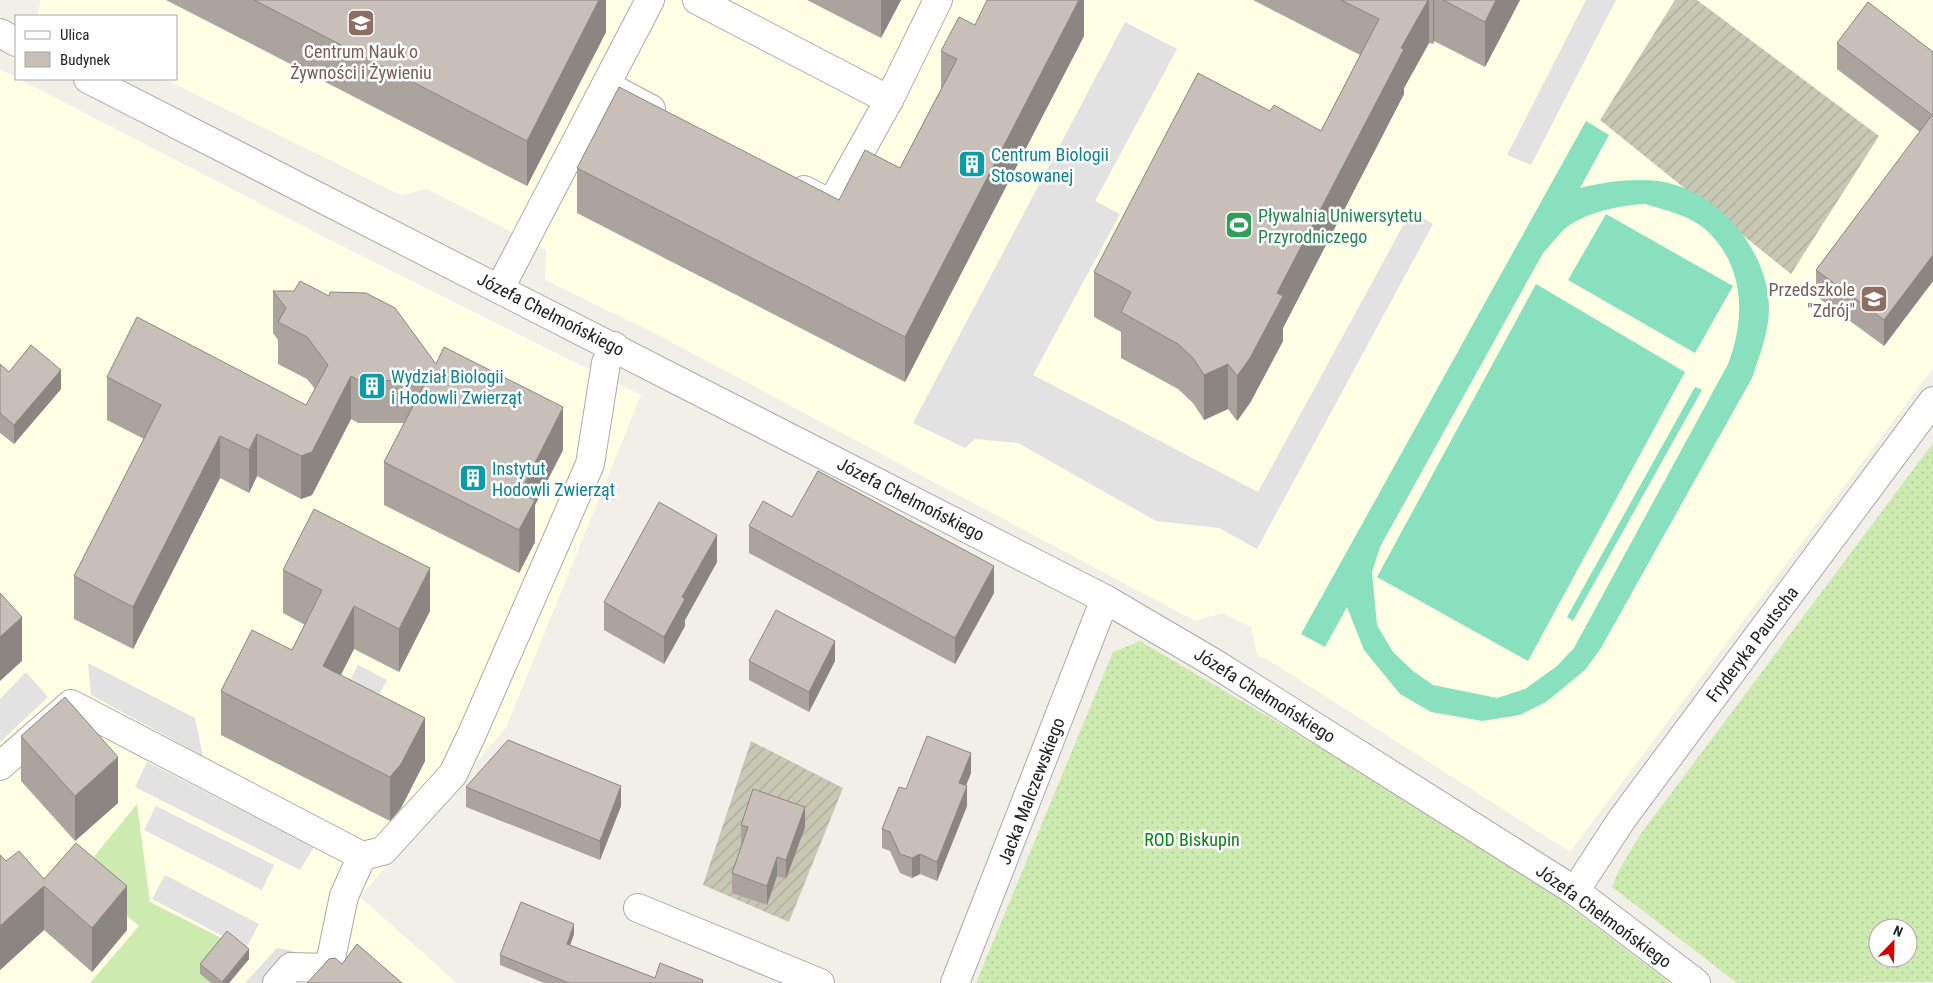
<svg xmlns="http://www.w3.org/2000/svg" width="1933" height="983" font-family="'Roboto Condensed',sans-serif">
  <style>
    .education { fill: #ffffe5 }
    .construction { fill: url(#construction-furrows) }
    .grass { fill: #cdebb0 }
    .garden { fill: url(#garden-dots); fill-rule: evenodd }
    .pitch { fill: #88e0be; fill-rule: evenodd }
    .parking { fill: #e2e2e2 }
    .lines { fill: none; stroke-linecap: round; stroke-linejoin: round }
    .minor-casing { stroke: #a9a9a9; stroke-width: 30 }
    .minor { stroke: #fff; stroke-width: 28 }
    .wall { fill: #aba49e }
    .shaded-wall { fill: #8b8681 }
    .building { fill: #c7bfb8; stroke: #8b8681 }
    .labels { text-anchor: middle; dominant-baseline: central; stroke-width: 5; stroke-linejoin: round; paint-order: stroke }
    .education-label { font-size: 18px; fill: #785e54; stroke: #fff }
    .culture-label { font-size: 18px; fill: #0d838f; stroke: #fff; text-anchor: start }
    .leisure-label { font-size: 18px; fill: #27864d; stroke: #fff; text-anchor: start }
    .street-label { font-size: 18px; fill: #222; stroke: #fff }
    .park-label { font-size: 18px; fill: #0c8416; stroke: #fff }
  </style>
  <defs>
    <pattern id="construction-furrows" width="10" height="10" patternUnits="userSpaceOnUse" patternTransform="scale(1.25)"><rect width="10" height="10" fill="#c7c7b4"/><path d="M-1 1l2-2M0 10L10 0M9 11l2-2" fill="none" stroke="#abab9a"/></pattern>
    <pattern id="garden-dots" width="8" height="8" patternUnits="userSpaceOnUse" patternTransform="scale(1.25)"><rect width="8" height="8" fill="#cdebb0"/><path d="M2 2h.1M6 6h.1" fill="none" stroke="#b0c997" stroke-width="1.8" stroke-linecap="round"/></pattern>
  </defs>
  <rect width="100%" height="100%" fill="#f2efe9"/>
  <!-- education -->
  <g class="education">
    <polygon points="41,0 1933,0 1933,368 1570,852 1270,661 1257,655 1251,627 1222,613 1195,621 654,333 545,280 546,250 526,239 427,189 401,195 164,79 176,79 176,16 37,16"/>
    <polygon points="0,69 338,244 641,395 506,728 360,897 457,983 0,983"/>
  </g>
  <!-- construction -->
  <g class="construction">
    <polygon points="1675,0 1697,0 1879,136 1791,274 1600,120"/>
    <polygon points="751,741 843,788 789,922 703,885"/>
  </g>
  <!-- grass -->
  <polygon class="grass" points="137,804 150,902 227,941 200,974 211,983 90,983 139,926 79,875"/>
  <!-- garden -->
  <g class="garden">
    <path d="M1933,443v539l-196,1 -125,-96 7,-17 21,-35zM1878,928h30v30h-30z"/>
    <polygon points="1140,641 1343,761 1532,878 1670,983 976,983 1113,652"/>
  </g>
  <!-- pitch -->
  <g class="pitch">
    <path d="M1586,121l23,14 -29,53c24,-6 52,-10 78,-7 59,8 111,69 111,128 0,23 -10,48 -17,69l-151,270 -16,22 -39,32 -26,13 -38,6 -51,-9 -31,-18 -36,-44 -17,-43 -22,40 -24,-13zM1645,204c19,6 44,11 60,25 40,36 41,89 23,135l-154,284 -17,18 -32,23 -28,9 -64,-13 -20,-14 -20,-19 -16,-27 -5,-53 8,-25 163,-294c8,-8 15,-19 24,-26 20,-15 54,-22 78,-23z"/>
    <polygon points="1606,214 1733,286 1695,353 1568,280"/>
    <polygon points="1536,284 1685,372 1528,661 1377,577"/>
    <polygon points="1695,387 1702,390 1573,621 1567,617"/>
  </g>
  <!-- parking -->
  <g class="parking">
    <polygon points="1586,0 1616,0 1531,165 1507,155"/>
    <polygon points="1125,22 1177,49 1095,201 1120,214 1033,375 1258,492 1411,211 1433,224 1257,549 1219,528 1156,521 1018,443 975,439 965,448 913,423"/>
    <polygon points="88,663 195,718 203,756 91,695"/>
    <polygon points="358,665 387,680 363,725 334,711"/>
    <polygon points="26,672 48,697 0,742 0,699"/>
    <polygon points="147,762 314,847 300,870 135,787"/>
    <polygon points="156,806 274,865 262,890 144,830"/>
    <polygon points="165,875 259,924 246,948 152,899"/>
    <polygon points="277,948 294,951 265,983 245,983"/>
  </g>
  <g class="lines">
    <!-- minor casing -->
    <g class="minor-casing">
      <g id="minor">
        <polyline points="697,0 889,100 938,0"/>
        <polyline points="0,33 16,42"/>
        <polyline points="88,79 1105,599 1214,663 1575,891 1696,983"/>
        <polyline points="606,85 651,109"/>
        <polyline points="804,190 831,204 889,100"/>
        <polyline points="500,288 650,0"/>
        <polyline points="0,766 71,704 362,856 383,851 453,774 472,734 590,464 606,363 614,346"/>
        <polyline points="1575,891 1622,819 1933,401"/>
        <polyline points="638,908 820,983"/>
        <polyline points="277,983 291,967 329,968 344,896 362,856"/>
        <polyline points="955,983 1105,599"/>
      </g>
    </g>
    <!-- minor -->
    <use href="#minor" class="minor"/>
  </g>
  <!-- wall -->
  <g class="wall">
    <polygon points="166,0 606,0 606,32 527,186"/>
    <polygon points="807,0 901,0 881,38"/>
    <polygon points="1084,0 1084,36 905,382 577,213 577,168 839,200 900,168 941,89 941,51 975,25"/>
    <polygon points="1253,0 1520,0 1485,67 1434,41 1433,44 1429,43 1404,88 1404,94 1283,328 1283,341 1250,403 1237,421 1228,409 1204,420 1193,403 1178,389 1121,358 1121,332 1094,317 1094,272 1270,111 1321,131 1360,55"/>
    <polygon points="1837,43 1933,52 1933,281 1884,346 1816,296 1816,270 1920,132 1837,69"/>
    <polygon points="273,291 436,364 563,450 535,505 535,542 519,573 384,505 384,462 404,423 358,423 351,419 312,495 301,499 257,476 249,493 220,478 133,649 74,619 74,576 144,439 107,420 107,377 306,405 315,389 307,379 278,364 278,340 273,333"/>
    <polygon points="0,364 9,372 61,389 14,444 0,433"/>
    <polygon points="792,517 994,593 955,664 749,553 749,526"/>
    <polygon points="717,562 685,620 685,626 664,664 604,630 604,602"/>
    <polygon points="283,570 430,611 399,672 354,649 341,675 425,761 401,808 390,821 221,735 221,691 292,650 305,625 283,613"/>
    <polygon points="749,661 835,661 809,712 749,680"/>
    <polygon points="21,736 118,803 75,841 21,781"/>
    <polygon points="971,773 966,786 967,806 937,881 920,874 912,878 900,873 890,851 882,848 882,829"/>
    <polygon points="466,787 621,806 600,860 466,807"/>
    <polygon points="741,825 805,827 786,879 777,876 767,905 732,893 732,873 742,845 741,844"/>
    <polygon points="0,855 6,861 44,879 127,930 92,972 44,930 0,970"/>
    <polygon points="574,934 570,945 655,978 703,983 544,983 500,965 500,955"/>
    <polygon points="249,959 229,983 211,983 200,974 200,964"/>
  </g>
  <!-- shaded-wall -->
  <g class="shaded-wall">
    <polygon points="599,0 606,0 606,32 527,186 527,141"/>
    <polygon points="881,0 901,0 881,38"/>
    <polygon points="1079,0 1084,0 1084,36 905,382 905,337"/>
    <polygon points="1428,0 1429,0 1429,43 1404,88 1404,94 1283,328 1283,341 1250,403 1237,421 1237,376 1277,293 1401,48"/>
    <polygon points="1433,0 1434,0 1434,41 1433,44"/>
    <polygon points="1496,0 1520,0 1485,67 1485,22"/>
    <polygon points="1933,255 1933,281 1884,346 1884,320"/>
    <polygon points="1228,364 1228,409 1204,420 1204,375"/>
    <polygon points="61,370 61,389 14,444 14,425"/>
    <polygon points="351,376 351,419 312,495 301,499 301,456"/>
    <polygon points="563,407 563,450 535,505 535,542 519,573 520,493"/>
    <polygon points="257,434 257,476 249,493 249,450"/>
    <polygon points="220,436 220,478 133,649 133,607"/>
    <polygon points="717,535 717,562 685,620 685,626 664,664 664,637 682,597"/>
    <polygon points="994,566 994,593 955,664 955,638"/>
    <polygon points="430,568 430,611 399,672 399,629"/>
    <polygon points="354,606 354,649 323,709 323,666"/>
    <polygon points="22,617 22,661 0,681 0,637"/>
    <polygon points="835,641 835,661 809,712 809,692"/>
    <polygon points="425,718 425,761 401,808 390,821 390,777"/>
    <polygon points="971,753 971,773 959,802 959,783"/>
    <polygon points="118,757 118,803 75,841 75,796"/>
    <polygon points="621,786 621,806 600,860 600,841"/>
    <polygon points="967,786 967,806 937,881 937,862"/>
    <polygon points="805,807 805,827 786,879 786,860"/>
    <polygon points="920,854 920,874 912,878 912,858"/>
    <polygon points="777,857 777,876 767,905 767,886"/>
    <polygon points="44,886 44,930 0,970 0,926"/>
    <polygon points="127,886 127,930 92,972 92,928"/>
    <polygon points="574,924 574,934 567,954 567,944"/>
    <polygon points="249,949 249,959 229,983 222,983"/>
  </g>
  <!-- building -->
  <g class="building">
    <polygon points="254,0 599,0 527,141"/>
    <polygon points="987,0 1079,0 905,337 577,168 619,87 839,200 865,150 900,168 957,59 941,51 959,17 975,25"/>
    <polygon points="1341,0 1428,0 1401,48 1404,49 1277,293 1283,296 1250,358 1237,376 1228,364 1204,375 1193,358 1178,344 1121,312 1131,292 1094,272 1198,73 1270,111 1274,105 1321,131 1379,19"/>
    <polygon points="1443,0 1496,0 1485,22"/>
    <polygon points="1868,2 1933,52 1933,255 1884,320 1816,270 1932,115 1837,43"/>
    <polygon points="300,281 329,296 330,292 366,293 395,308 436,364 444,347 563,407 520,493 535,500 519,530 384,462 426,381 358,380 351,376 312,452 301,456 257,434 249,450 220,436 133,607 74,576 161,405 107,377 137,317 306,405 328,365 307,337 278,322 286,308 273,291 294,291"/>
    <polygon points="31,345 61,370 14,425 0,413 0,364 9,372"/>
    <polygon points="818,471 994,566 955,638 749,526 763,501 792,517"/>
    <polygon points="659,502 717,535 682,597 685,599 664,637 604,602"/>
    <polygon points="314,509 430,568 399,629 354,606 323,666 425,718 401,764 390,777 221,691 252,630 292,650 322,590 283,570"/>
    <polygon points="0,593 22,617 0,637"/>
    <polygon points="776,610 835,641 809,692 749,661"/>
    <polygon points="65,697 118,757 75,796 21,736"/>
    <polygon points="927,736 971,753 959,783 967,786 937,862 920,854 912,858 900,854 890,832 882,829 899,787 906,789"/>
    <polygon points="508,740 621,786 600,841 466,787"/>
    <polygon points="753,789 805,807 786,860 777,857 767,886 732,873 748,827 741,825"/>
    <polygon points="76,843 127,886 92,928 44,886 0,926 0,855 6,861 19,851 44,879"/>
    <polygon points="521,902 574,924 567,944 655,978 660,963 703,980 702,983 569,983 500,955"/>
    <polygon points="227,931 249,949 222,982 200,964"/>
    <polygon points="357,944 402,983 307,983 329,959 335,958 342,964"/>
  </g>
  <!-- icons -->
  <defs>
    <g id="university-square" transform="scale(1.4375)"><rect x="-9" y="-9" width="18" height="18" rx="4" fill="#8d6e63" stroke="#fff"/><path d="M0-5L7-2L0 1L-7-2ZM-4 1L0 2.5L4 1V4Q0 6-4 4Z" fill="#fff"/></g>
    <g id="building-square" transform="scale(1.4375)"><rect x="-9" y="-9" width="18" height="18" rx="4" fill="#0f9aa8" stroke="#fff"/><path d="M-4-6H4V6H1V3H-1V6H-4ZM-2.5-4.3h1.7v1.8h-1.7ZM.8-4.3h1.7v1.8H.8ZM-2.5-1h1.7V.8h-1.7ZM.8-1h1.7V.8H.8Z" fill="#fff"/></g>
    <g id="stadium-square" transform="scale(1.4375)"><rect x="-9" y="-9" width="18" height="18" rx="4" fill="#2e9e5b" stroke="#fff"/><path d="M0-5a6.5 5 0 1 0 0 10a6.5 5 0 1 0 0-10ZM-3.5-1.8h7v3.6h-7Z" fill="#fff"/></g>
    <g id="school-square" transform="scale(1.4375)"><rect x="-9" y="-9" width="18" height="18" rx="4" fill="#8d6e63" stroke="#fff"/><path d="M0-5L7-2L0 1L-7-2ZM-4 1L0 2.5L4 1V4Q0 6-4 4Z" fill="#fff"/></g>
  </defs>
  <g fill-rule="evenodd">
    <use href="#university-square" x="361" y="23"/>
    <use href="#building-square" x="972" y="164"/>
    <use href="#stadium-square" x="1239" y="225"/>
    <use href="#school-square" x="1874" y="299"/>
    <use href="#building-square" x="372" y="386"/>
    <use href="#building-square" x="473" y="478"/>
  </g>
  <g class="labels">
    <!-- education labels -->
    <g class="education-label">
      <text x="361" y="51">Centrum Nauk o<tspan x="361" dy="21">Żywności i Żywieniu</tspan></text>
      <text x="1855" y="289" text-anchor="end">Przedszkole<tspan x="1855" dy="21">"Zdrój"</tspan></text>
    </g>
    <!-- culture labels -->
    <g class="culture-label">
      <text x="991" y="154">Centrum Biologii<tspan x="991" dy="21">Stosowanej</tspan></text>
      <text x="391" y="376">Wydział Biologii<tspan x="391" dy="21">i Hodowli Zwierząt</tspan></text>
      <text x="492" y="468">Instytut<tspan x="492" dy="21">Hodowli Zwierząt</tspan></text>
    </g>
    <!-- leisure labels -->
    <g class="leisure-label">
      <text x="1258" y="215">Pływalnia Uniwersytetu<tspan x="1258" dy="21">Przyrodniczego</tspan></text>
    </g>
    <!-- street labels -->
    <g class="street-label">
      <text transform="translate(551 314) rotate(27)">Józefa Chełmońskiego</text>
      <text transform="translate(911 499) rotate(27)">Józefa Chełmońskiego</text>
      <text transform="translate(1752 644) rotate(-53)">Fryderyka Pautscha</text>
      <text transform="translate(1265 695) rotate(32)">Józefa Chełmońskiego</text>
      <text transform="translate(1031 791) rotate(-69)">Jacka Malczewskiego</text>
      <text transform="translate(1604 916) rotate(36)">Józefa Chełmońskiego</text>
    </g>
    <!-- park labels -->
    <g class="park-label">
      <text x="1192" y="839">ROD Biskupin</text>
    </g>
  </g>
  <!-- legend -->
  <rect x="15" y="15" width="162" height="65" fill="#ffffff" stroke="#a7a7a7"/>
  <rect x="25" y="31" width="25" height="8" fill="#ffffff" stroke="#a7a7a7"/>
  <text x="60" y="40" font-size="15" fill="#222222">Ulica</text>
  <rect x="25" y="52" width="25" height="15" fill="#c7bfb8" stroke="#a7a7a7"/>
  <text x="60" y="65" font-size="15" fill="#222222">Budynek</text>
  <!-- north arrow -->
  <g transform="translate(1893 943) rotate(23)"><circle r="24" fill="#ffffff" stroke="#a7a7a7"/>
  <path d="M0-4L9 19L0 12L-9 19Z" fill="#d40000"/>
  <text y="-8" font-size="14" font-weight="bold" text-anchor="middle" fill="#222222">N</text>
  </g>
</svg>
